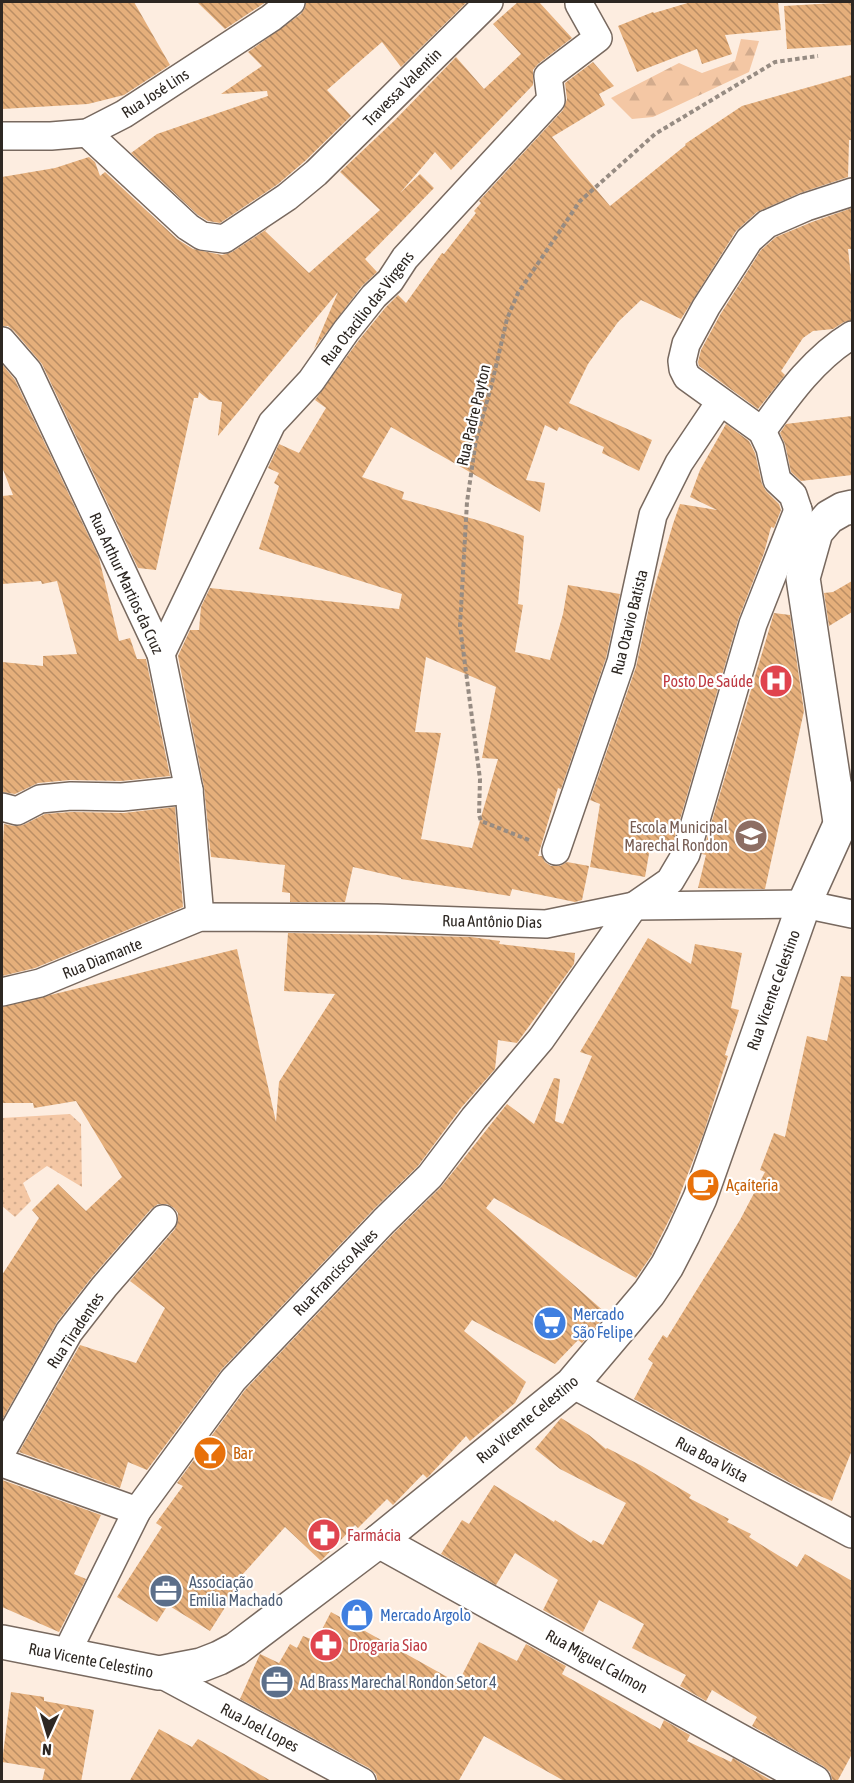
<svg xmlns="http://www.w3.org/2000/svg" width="854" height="1783" font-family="'Asap Condensed',sans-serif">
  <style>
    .grass { fill: url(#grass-dots) }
    .forest { fill: url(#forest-firs) }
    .building { fill: url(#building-back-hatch); fill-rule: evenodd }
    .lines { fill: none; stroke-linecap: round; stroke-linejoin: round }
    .street-casing { stroke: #78695f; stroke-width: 30 }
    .secondary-casing { stroke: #78695f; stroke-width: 36 }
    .path { stroke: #978c83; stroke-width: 4; stroke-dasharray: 4.5 3; stroke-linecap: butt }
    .street { stroke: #fff; stroke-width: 27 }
    .secondary { stroke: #fff; stroke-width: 33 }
    .labels { text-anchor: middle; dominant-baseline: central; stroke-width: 4.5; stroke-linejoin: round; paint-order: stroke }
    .street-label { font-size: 16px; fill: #2d2722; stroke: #fff }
    .health-label { font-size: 16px; fill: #be3a42; stroke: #fff; text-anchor: start }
    .education-label { font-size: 16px; fill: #785e54; stroke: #fff; text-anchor: end }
    .food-label { font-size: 16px; fill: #c56008; stroke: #fff; text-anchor: start }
    .shop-label { font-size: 16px; fill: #366cbe; stroke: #fff; text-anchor: start }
    .service-label { font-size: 16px; fill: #4e5e75; stroke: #fff; text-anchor: start }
  </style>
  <defs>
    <pattern id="grass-dots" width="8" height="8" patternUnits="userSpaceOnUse" patternTransform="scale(1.5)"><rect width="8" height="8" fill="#f4c7a4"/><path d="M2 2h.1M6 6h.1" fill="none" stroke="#d2ab8d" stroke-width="1.8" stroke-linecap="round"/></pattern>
    <pattern id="forest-firs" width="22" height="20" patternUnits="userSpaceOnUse" patternTransform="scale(1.5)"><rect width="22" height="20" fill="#f4c7a4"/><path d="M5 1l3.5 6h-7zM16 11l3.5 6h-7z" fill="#d2ab8d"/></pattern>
    <pattern id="building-back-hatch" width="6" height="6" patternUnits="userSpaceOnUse" patternTransform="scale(1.5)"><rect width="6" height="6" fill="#e5af7b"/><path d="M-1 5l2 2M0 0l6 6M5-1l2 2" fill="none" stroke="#ba8e64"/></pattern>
  </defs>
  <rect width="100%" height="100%" fill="#fdede0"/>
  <!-- grass -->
  <polygon class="grass" points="70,1114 81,1124 82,1187 47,1166 23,1183 31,1201 15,1217 2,1206 2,1118"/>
  <!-- forest -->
  <polygon class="forest" points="741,39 759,41 749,72 653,117 632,119 611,98 679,63 702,73 735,61"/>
  <!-- building -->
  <g class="building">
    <polygon points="2,2 134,2 170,65 124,95 88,104 2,109"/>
    <polygon points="197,2 266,2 225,29"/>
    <polygon points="306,2 467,2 401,67 382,42 327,90 351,116 305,161 278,184 220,223 208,221 198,215 131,153 157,134 268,96 267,91 221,94 262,66 248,52 301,14 305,8"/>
    <polygon points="518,2 539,2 572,38 538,64 533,70 533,85 451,170 435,152 400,193 420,174 434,188 365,259 377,272 362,286 314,349 338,292 218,436 222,402 209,400 199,392 198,398 194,398 156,570 138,568 42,364 14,331 8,326 2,326 2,177 55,168 89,157 95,162 100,176 105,172 177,239 193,249 222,255 232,252 270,227 265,231 309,273 380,210 340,172 395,120 456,57 484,89 521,54 493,24"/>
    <polygon points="691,2 778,2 781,30 725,35 732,54 702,64 697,49 637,72 618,26 653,12 654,13"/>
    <polygon points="852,2 852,45 787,49 784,6"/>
    <path d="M593,62l21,24 -15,8 6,11 -53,32 58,69 76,-61 -1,-1 57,-38 110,-31v65h-3l-1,37 -48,16 -43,19 -21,19 -55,88 -40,-19 -23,22 -30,42 -19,39 83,37 -13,31 -37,-18 2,-6 -45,-20 -2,4 -12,-6 -19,55 19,3 -5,29 -149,-85 -29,50 42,15 -2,7 82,23 40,14 -6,68 5,1 -8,47 35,8 13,-46 5,-29 52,9 -14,64 -45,131 -3,-1 -20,68h4l3,6 6,4h9l7,-4 22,4 -7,34 -7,2 -63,-13 -2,7 -109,-17v-1l-48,-11 -8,35h-55v-9l-8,-1 3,-27 -74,-8 -7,-70 -26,-131 12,-26h9l2,-23 9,-19 189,21 3,-15 -143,-45 20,-63 -5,-3 5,-10 -11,-5 11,-24 20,9 27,-45 -11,-8 44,-60 27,-33 12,-12 8,8 36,-50 2,1 32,-41 -2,-2 7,-8 -2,-2 84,-91 4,-11 -2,-16zM426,657l70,30 -14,71 16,1 -26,89 -51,-9 20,-106 -26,-1z"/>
    <polygon points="852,208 852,249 848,249 852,286 852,320 844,322 833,329 813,331 803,338 781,371 785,375 758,409 699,366 698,362 701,350 720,315 761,250 776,237 812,222"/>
    <polygon points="2,364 15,380 99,558 119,641 130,638 137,659 146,659 170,776 121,781 70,780 38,783 15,794 2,792 2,662 43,666 43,656 77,654 57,581 42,584 41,581 2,584 2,496 13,495 2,467"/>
    <polygon points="852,416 852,475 801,481 791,472 785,444 780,433 786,424"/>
    <polygon points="726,424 749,441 755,453 762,484 766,491 779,504 781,510 774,528 771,527 764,553 738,620 672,847 651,842 645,877 590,867 600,804 590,800 636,667 651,599 673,524 680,504 717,510 690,497 700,470"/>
    <polygon points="852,581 852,612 829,626 824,593 833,592"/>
    <polygon points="774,613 790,615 804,711 765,889 698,888 706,855 702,854"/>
    <polygon points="175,807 183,907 35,968 2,976 2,857 4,824 14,826 23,825 45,814 72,812 124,813"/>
    <polygon points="288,933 471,937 500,941 499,944 575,953 574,964 517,1043 498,1040 495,1069 461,1108 418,1166 373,1210 222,1369 147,1470 128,1462 120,1488 19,1452 80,1345 136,1363 165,1308 130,1281 175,1229 178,1221 178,1213 174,1208 167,1204 158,1204 151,1209 92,1277 57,1322 2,1420 2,1275 39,1218 32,1210 58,1184 86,1211 122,1177 76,1101 34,1108 33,1103 2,1103 2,1007 237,949 276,1122 279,1082 335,994 284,991"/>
    <polygon points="648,938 691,964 695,944 742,953 731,1008 739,1010 725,1055 728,1056 704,1132 674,1210 651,1256 636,1278 494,1198 486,1208 607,1314 582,1343 578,1340 555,1364 472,1320 464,1331 526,1382 515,1403 470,1441 466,1436 429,1476 427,1478 423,1474 393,1505 387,1499 358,1528 355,1525 321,1561 285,1527 234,1584 238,1587 210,1631 168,1605 157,1622 117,1597 162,1527 156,1523 183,1486 177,1483 245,1390 395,1232 441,1187 507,1104 534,1124 554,1078 560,1079 555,1121 563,1124 592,1056 580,1052"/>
    <polygon points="841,976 852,977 852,1450 832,1501 798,1487 634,1399 653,1363 648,1359 663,1335 667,1338 740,1220 765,1172 760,1170 774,1133 785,1137 807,1036 827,1041"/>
    <polygon points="561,1418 589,1435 606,1449 607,1448 642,1466 691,1495 689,1498 729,1519 727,1522 751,1534 749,1537 797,1567 805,1554 852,1581 852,1754 837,1782 833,1782 830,1772 823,1766 752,1726 757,1717 712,1690 706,1701 680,1686 686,1675 632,1648 644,1624 599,1600 583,1632 543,1610 558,1580 515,1553 496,1585 441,1554 462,1520 469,1524 494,1485 554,1522 555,1520 591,1543 593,1540 603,1545 626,1503 560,1469 535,1449"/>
    <polygon points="2,1480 101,1515 74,1574 86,1579 59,1632 2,1607"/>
    <polygon points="331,1612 458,1683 479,1642 517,1661 526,1644 566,1666 562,1674 660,1729 664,1720 690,1735 687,1741 731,1762 733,1758 774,1782 566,1782 484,1736 458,1782 378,1782 376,1774 369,1768 240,1699 260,1654 279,1663 290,1644 297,1648 303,1636 316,1641"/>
    <polygon points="11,1692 44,1697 44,1701 94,1710 81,1782 42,1782 45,1769 2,1762"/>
    <polygon points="159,1729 192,1747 198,1739 273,1782 129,1782"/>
  </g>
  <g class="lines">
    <!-- street casing -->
    <g class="street-casing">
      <g id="street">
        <polyline points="87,133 188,227 202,236 224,239 287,197 316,173 489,2"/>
        <polyline points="2,136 51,136 87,133 124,114 271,18 291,2"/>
        <polyline points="2,341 28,371 161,654 189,790 200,917"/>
        <path d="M762,431c26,-36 52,-73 90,-96"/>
        <polyline points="799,527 798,510 793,495 777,480 770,448 762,431 687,377 683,369 682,361 686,344 706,307 749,240 767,224 806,207 852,192"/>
        <polyline points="161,654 272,423 311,381 346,331 374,296 390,281 405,258 551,100 548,76 598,38 579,4 579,2"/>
        <polyline points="2,807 17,811 40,799 71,796 122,797 189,790"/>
        <polyline points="556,851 621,662 653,515 679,463 720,402"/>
        <polyline points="2,992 40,983 200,917 377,918 546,924 634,906 804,904 852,914"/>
        <polyline points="572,1384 852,1534"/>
        <polyline points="2,1451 69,1332 104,1287 163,1219"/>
        <polyline points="2,1463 137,1511"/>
        <polyline points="65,1656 137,1511 233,1380 384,1221 430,1176 474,1118 541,1039 634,906 670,881 686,854 753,624 798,510"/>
        <polyline points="159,1673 362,1782"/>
      </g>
    </g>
    <!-- secondary casing -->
    <g class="secondary-casing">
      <g id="secondary">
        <polyline points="840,822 803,578 816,532 829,517 843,509 852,507"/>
        <polyline points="379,1541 814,1782"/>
        <polyline points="2,1642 159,1673 201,1665 219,1658 236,1649 379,1541 572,1384 649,1293 667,1266 683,1235 700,1198 804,904 852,798"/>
      </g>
    </g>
    <!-- path -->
    <polyline class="path" points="529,840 481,821 479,815 480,779 460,626 467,502 476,440 491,387 507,319 518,293 580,201 655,134 775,62 818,56"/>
    <!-- street -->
    <use href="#street" class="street"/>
    <!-- secondary -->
    <use href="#secondary" class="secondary"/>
  </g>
  <!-- icons -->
  <defs>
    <g id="hospital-disc" transform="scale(1.725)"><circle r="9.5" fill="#e0444e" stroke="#fff"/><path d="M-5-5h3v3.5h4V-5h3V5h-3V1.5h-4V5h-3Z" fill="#fff"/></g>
    <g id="school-disc" transform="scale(1.725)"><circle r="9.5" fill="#8d6e63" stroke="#fff"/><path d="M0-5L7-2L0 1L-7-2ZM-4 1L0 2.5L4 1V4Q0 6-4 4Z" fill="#fff"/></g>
    <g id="cafe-disc" transform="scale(1.725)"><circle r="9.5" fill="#e8710a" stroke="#fff"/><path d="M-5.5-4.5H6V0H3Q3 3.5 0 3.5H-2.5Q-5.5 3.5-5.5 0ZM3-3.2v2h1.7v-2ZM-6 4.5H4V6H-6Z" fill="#fff"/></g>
    <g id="supermarket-disc" transform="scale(1.725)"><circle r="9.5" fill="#3f7fe0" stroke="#fff"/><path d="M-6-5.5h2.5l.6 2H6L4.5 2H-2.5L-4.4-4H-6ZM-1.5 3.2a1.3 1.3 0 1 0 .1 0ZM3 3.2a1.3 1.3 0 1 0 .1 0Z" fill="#fff"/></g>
    <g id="bar-disc" transform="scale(1.725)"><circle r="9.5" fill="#e8710a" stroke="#fff"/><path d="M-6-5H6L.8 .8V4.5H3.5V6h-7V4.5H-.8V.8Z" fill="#fff"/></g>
    <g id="pharmacy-disc" transform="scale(1.725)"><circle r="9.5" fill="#e0444e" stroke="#fff"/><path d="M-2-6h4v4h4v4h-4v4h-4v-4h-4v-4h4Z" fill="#fff"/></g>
    <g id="office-disc" transform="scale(1.725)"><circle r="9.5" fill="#5c6f8a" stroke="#fff"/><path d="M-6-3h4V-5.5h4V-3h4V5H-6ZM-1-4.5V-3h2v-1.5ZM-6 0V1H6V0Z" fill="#fff"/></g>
    <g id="shop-disc" transform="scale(1.725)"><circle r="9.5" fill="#3f7fe0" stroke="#fff"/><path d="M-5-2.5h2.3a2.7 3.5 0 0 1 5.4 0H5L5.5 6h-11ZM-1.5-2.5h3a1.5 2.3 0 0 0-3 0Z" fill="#fff"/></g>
  </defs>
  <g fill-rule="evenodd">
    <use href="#hospital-disc" x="776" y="681"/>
    <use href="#school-disc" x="751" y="836"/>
    <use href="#cafe-disc" x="703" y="1185"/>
    <use href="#supermarket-disc" x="550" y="1323"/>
    <use href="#bar-disc" x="210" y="1453"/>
    <use href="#pharmacy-disc" x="324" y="1535"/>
    <use href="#office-disc" x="166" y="1591"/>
    <use href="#shop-disc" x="357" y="1615"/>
    <use href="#pharmacy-disc" x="326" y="1645"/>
    <use href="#office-disc" x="277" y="1682"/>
  </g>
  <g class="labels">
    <!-- street labels -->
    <g class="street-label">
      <text transform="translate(402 87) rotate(-45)">Travessa Valentin</text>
      <text transform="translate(155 93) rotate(-33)">Rua José Lins</text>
      <text transform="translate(367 308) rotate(-52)">Rua Otacilio das Virgens</text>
      <text transform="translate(473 415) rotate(-77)">Rua Padre Payton</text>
      <text transform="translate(127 583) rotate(65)">Rua Arthur Martios da Cruz</text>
      <text transform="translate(629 622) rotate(-76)">Rua Otavio Batista</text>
      <text transform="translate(492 921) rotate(1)">Rua Antônio Dias</text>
      <text transform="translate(102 958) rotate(-22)">Rua Diamante</text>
      <text transform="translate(773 990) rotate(-70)">Rua Vicente Celestino</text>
      <text transform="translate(335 1272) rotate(-46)">Rua Francisco Alves</text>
      <text transform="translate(75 1330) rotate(-56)">Rua Tiradentes</text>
      <text transform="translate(527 1419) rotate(-40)">Rua Vicente Celestino</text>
      <text transform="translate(712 1459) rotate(28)">Rua Boa Vista</text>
      <text transform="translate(91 1660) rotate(11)">Rua Vicente Celestino</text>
      <text transform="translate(597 1661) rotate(29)">Rua Miguel Calmon</text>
      <text transform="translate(260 1727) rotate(28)">Rua Joel Lopes</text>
    </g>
    <!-- health labels -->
    <g class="health-label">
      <text x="753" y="681" text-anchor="end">Posto De Saúde</text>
      <text x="347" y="1535">Farmácia</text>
      <text x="349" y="1645">Drogaria Siao</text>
    </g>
    <!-- education labels -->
    <g class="education-label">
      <text x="728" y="827">Escola Municipal<tspan x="728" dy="18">Marechal Rondon</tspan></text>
    </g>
    <!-- food labels -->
    <g class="food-label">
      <text x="726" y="1185">Açaíteria</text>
      <text x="233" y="1453">Bar</text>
    </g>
    <!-- shop labels -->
    <g class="shop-label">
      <text x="573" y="1314">Mercado<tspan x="573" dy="18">São Felipe</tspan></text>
      <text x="380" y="1615">Mercado Argolo</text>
    </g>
    <!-- service labels -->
    <g class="service-label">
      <text x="189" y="1582">Associação<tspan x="189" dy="18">Emilia Machado</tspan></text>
      <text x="300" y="1682">Ad Brass Marechal Rondon Setor 4</text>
    </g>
  </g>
  <!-- border -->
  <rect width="854" height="1783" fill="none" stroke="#2d2722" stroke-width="6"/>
  <!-- north arrow -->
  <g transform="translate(48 1735) rotate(184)" stroke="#ffffff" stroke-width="4.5" paint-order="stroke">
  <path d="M0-4.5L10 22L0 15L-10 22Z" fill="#2d2722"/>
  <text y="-9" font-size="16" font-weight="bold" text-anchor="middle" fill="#2d2722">N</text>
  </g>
</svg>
